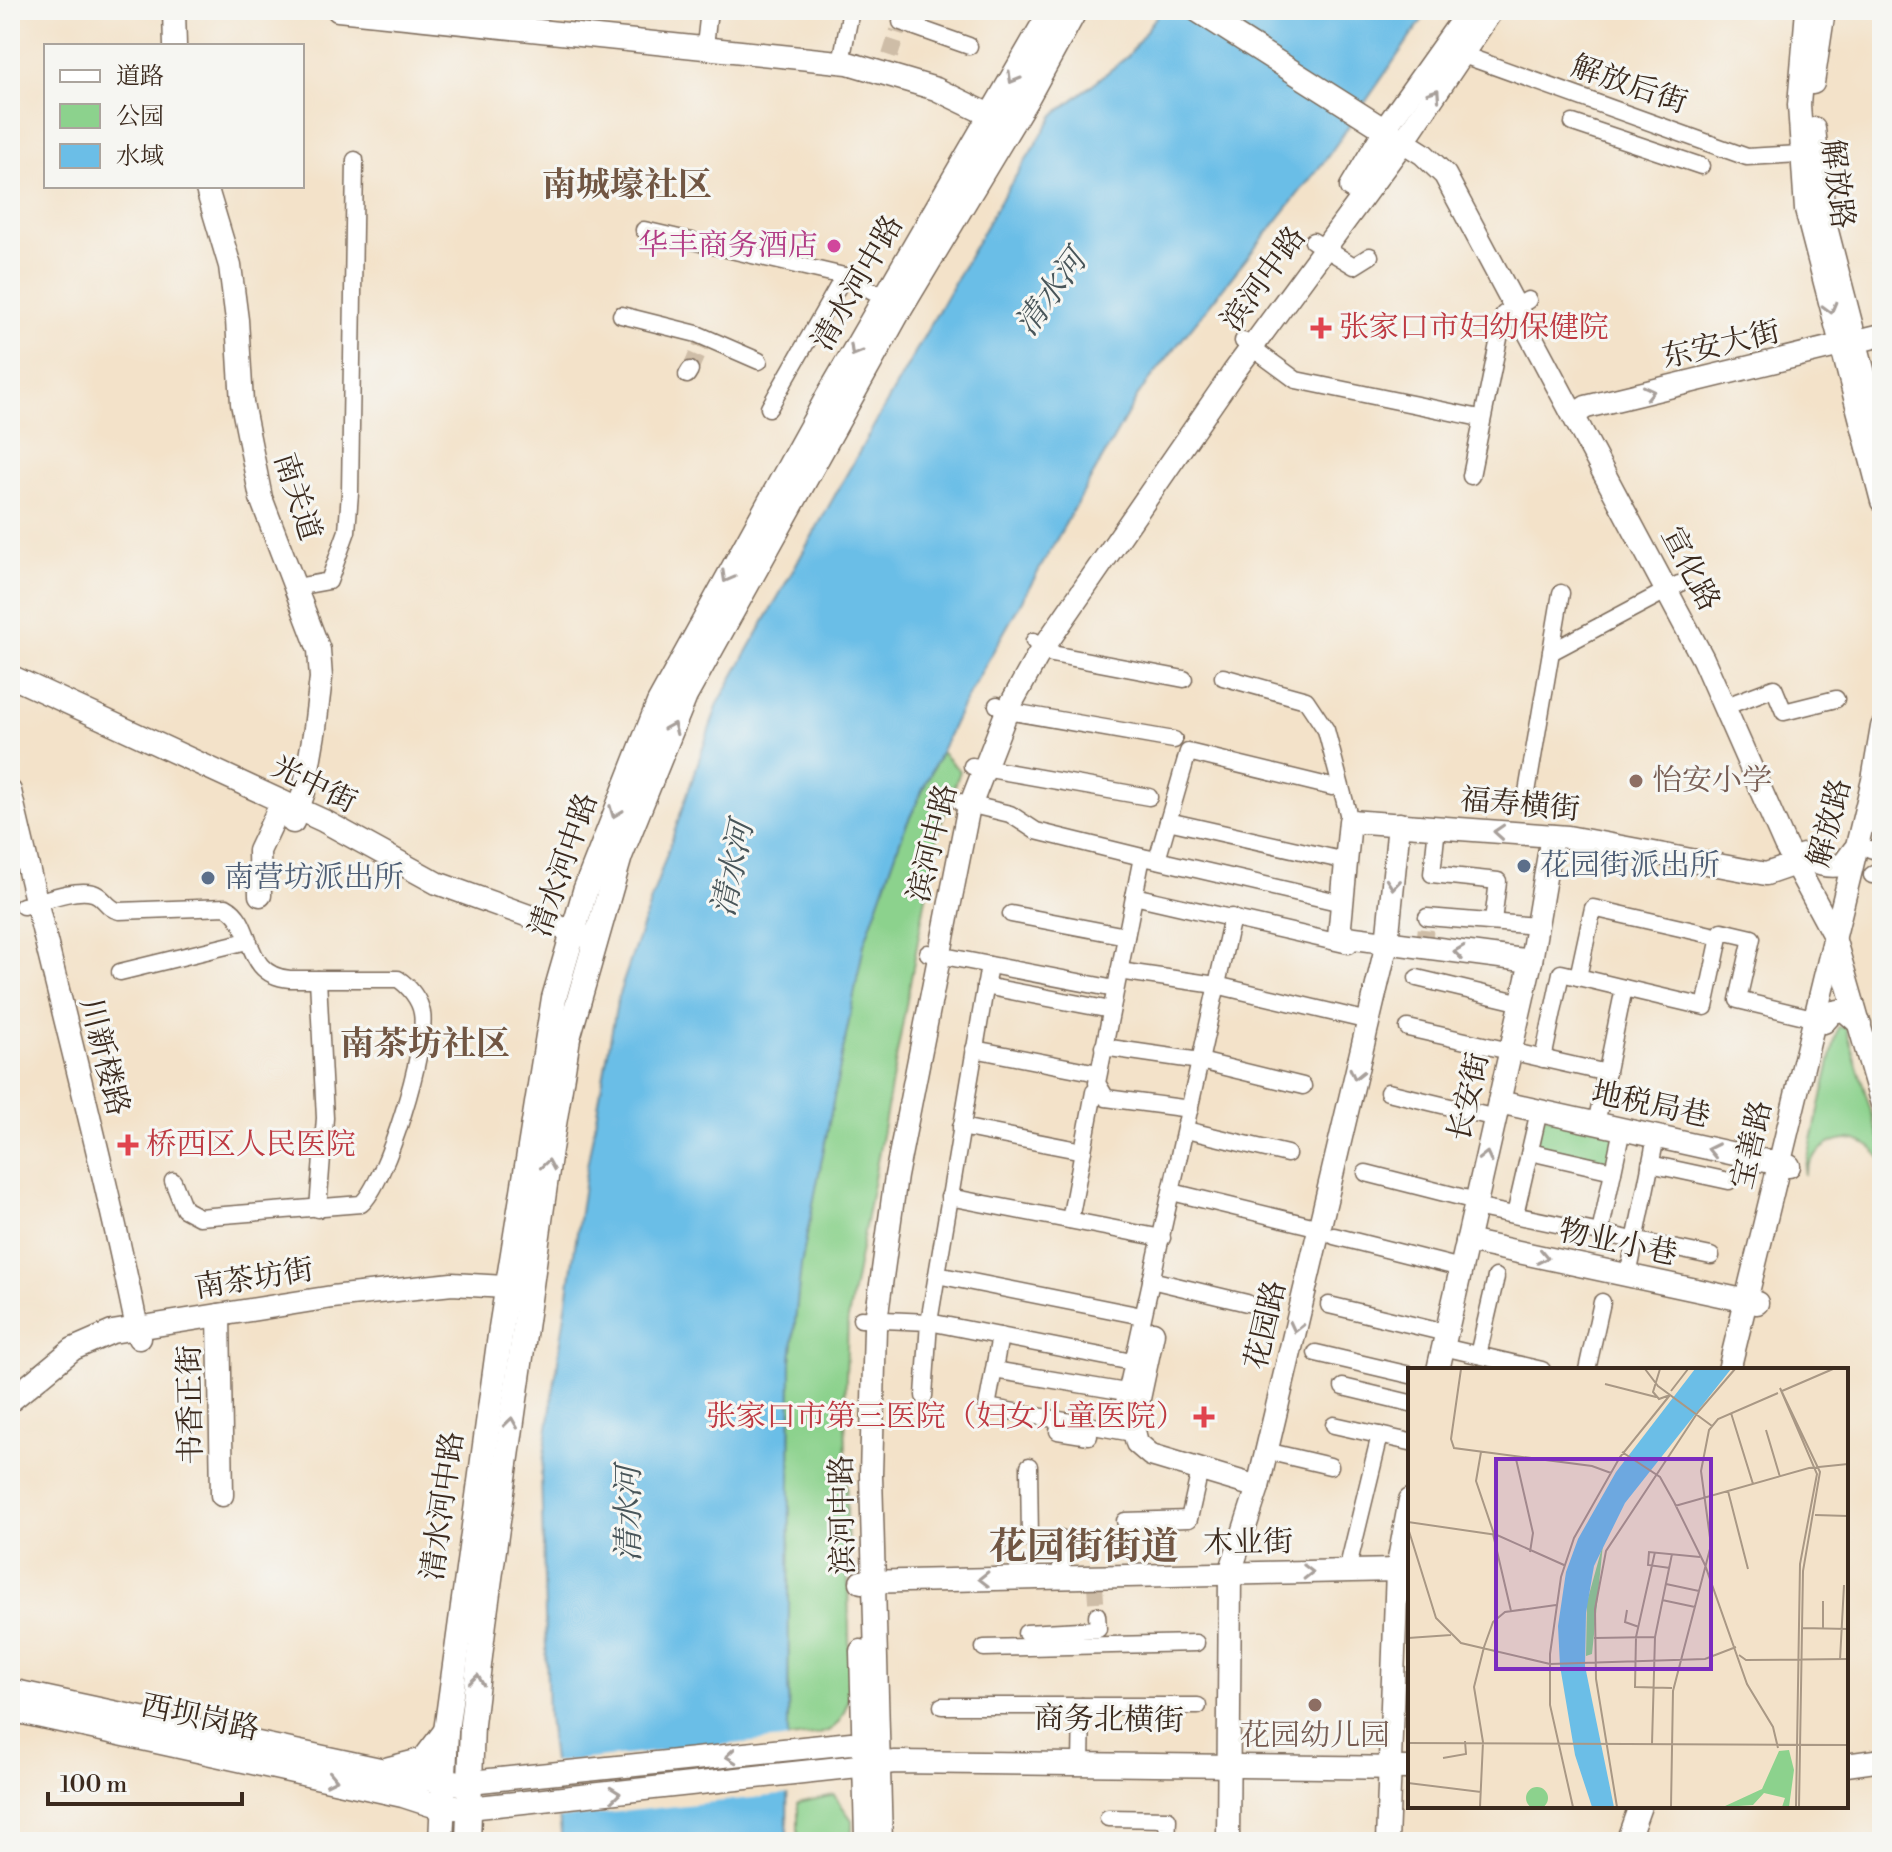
<svg xmlns="http://www.w3.org/2000/svg" width="1892" height="1852" font-family="'Libre Bodoni','Noto Serif SC',serif">
  <style>
    .green { fill: #8cd28d; stroke: #647e56; stroke-width: 2 }
    .water { fill: #6bbee7; stroke: #537482; stroke-width: 2 }
    .pier { fill: #f3e2c9 }
    .lines { fill: none; stroke-linecap: round; stroke-linejoin: round }
    .street-tunnel { stroke: #cebda7; stroke-width: 16; stroke-dasharray: 16 8; stroke-linecap: butt }
    .street-casing { stroke: #7b6a5a; stroke-width: 19 }
    .secondary-casing { stroke: #7b6a5a; stroke-width: 25 }
    .primary-casing { stroke: #7b6a5a; stroke-width: 27 }
    .street { stroke: #fff; stroke-width: 16 }
    .secondary { stroke: #fff; stroke-width: 22 }
    .primary { stroke: #fff; stroke-width: 24 }
    .oneway { stroke: #a79f9a }
    .hotel-dot { fill: #d1479c; stroke: #f6f6f2; stroke-width: 3 }
    .health-dot { fill: #e0444e; stroke: #f6f6f2; stroke-width: 3 }
    .education-dot { fill: #8d6e63; stroke: #f6f6f2; stroke-width: 3 }
    .service-dot { fill: #5c6f8a; stroke: #f6f6f2; stroke-width: 3 }
    .labels { text-anchor: middle; dominant-baseline: central; stroke-width: 6; stroke-linejoin: round; paint-order: stroke }
    .street-label { font-size: 30px; fill: #3b2a1e; stroke: #f6f6f2 }
    .hotel-label { font-size: 30px; fill: #b23c85; stroke: #f6f6f2; text-anchor: end }
    .health-label { font-size: 30px; fill: #be3a42; stroke: #f6f6f2; text-anchor: start }
    .education-label { font-size: 30px; fill: #785e54; stroke: #f6f6f2; text-anchor: start }
    .service-label { font-size: 30px; fill: #4e5e75; stroke: #f6f6f2; text-anchor: start }
    .water-label { font-size: 32px; font-style: italic; fill: #49565a; stroke: #f6f6f2 }
    .quarter-label { font-size: 34px; font-weight: bold; fill: #715643; stroke: #f6f6f2 }
    .district-label { font-size: 38px; font-weight: bold; fill: #715643; stroke: #f6f6f2 }
    .inset-road { fill: none; stroke: #a99885; stroke-width: 2 }
    .view { fill: #7b2cbf; fill-opacity: 0.15; stroke: #7b2cbf; stroke-width: 4 }
    .inset-edge { fill: none; stroke: #3b2a1e; stroke-width: 4 }
  </style>
  <rect width="100%" height="100%" fill="#f6f6f2"/>
  <filter id="ink" filterUnits="userSpaceOnUse"><feTurbulence type="fractalNoise" baseFrequency=".0125" numOctaves="2"/><feDisplacementMap in="SourceGraphic" scale="16" xChannelSelector="R" yChannelSelector="G"/><feConvolveMatrix kernelMatrix="1 2 1 2 8 2 1 2 1" color-interpolation-filters="sRGB"/></filter>
  <filter id="wash" filterUnits="userSpaceOnUse"><feTurbulence type="fractalNoise" baseFrequency=".006" numOctaves="4" result="noise"/><feDisplacementMap in="SourceGraphic" scale="32" xChannelSelector="R" yChannelSelector="G"/><feGaussianBlur stdDeviation="1.8" result="paint"/><feColorMatrix in="noise" values="0 0 0 0 0 0 0 0 0 0 0 0 0 0 0 0 0 1.4 0 .05"/><feComposite in="paint" operator="in"/></filter>
  <g filter="url(#wash)">
    <rect width="100%" height="100%" fill="#f3e2c9"/>
    <!-- green -->
    <g class="green">
      <path d="M941,752l19,19 -22,61 -90,487 -3,86 5,287c-9,43 -23,42 -62,46l3,-378 10,-95 63,-321 40,-114z"/>
      <path d="M1838,1027h7l2,5 35,116v12c-25,-36 -64,-22 -78,15z"/>
      <polygon points="1542,1115 1617,1132 1609,1167 1534,1150"/>
      <polygon points="834,1795 852,1820 852,1842 798,1842 798,1803"/>
    </g>
    <!-- water -->
    <polygon class="water" points="1161,10 1429,10 1326,159 1140,392 961,708 904,830 864,944 801,1265 791,1360 787,1842 562,1842 548,1717 541,1475 586,1172 618,997 718,704 997,206 1054,115 1128,56"/>
    <!-- pier -->
    <polygon class="pier" points="792,1738 790,1794 554,1819 548,1763"/>
  </g>
  <g filter="url(#ink)">
    <g class="lines">
      <!-- street-tunnel -->
      <g class="street-tunnel">
        <polyline points="890,56 898,31"/>
        <polyline points="690,370 702,343"/>
        <polyline points="1424,945 1427,917"/>
        <polyline points="1095,1586 1097,1615"/>
      </g>
      <!-- street casing -->
      <g class="street-casing">
        <g id="street">
          <polyline points="901,22 969,46"/>
          <polyline points="705,46 709,10"/>
          <polyline points="1452,51 1747,157 1800,154"/>
          <polyline points="841,62 851,10"/>
          <polyline points="1573,123 1701,166"/>
          <polyline points="644,230 844,276 886,298"/>
          <polyline points="1313,241 1354,266 1370,256"/>
          <polyline points="621,315 697,334 759,361"/>
          <polyline points="1243,341 1296,380 1480,418"/>
          <polyline points="687,375 690,370"/>
          <polyline points="769,408 844,276"/>
          <polyline points="1471,476 1504,314 1528,300"/>
          <polyline points="296,587 329,581 347,531 350,493 355,160"/>
          <polyline points="1034,641 1052,654 1184,679"/>
          <polyline points="1551,652 1679,584"/>
          <polyline points="1223,677 1306,700 1326,730 1350,821"/>
          <polyline points="1737,702 1774,688 1784,712 1836,699"/>
          <polyline points="997,705 1007,711 1174,740"/>
          <polyline points="972,766 1149,797"/>
          <polyline points="960,802 1010,814 1036,831 1142,857"/>
          <polyline points="1525,804 1561,593"/>
          <polyline points="1168,821 1346,861"/>
          <polyline points="1437,827 1432,874 1498,881 1493,921"/>
          <polyline points="1870,849 1882,853"/>
          <polyline points="1157,860 1342,903"/>
          <polyline points="1872,875 1882,870"/>
          <polyline points="1134,896 1349,945"/>
          <path d="M23,906c19,-5 51,-18 70,-13 11,3 14,16 26,18l107,-4c30,16 15,68 64,72h108c11,7 22,21 24,34 6,33 -36,171 -61,191l-162,13 -15,-8 -11,-28"/>
          <polyline points="1011,914 1126,936"/>
          <polyline points="1427,917 1537,926"/>
          <polyline points="928,953 1115,989"/>
          <polyline points="989,965 929,1322 1132,1362"/>
          <polyline points="1119,971 1216,985 1369,1021"/>
          <polyline points="120,972 247,941"/>
          <polyline points="1417,978 1522,1003"/>
          <polyline points="318,979 325,1118 318,1209"/>
          <polyline points="985,986 1111,1010"/>
          <polyline points="1624,988 1705,1007 1720,937"/>
          <polyline points="1408,1028 1607,1073"/>
          <polyline points="1103,1047 1200,1061 1303,1086"/>
          <polyline points="974,1049 1098,1073"/>
          <polyline points="1543,1059 1561,973 1578,977"/>
          <polyline points="1388,1092 1496,1118"/>
          <polyline points="1190,1109 1106,1098 1097,1083 1142,857 1157,860 1188,752 1332,787"/>
          <polyline points="1596,1124 1624,988 1578,977 1593,908 1720,937 1722,931 1752,938 1738,1000 1813,1018"/>
          <polyline points="961,1127 1083,1151"/>
          <polyline points="1186,1130 1287,1154"/>
          <polyline points="1530,1152 1613,1171"/>
          <polyline points="1650,1164 1729,1181"/>
          <polyline points="1366,1173 1476,1201"/>
          <polyline points="1172,1192 1320,1228"/>
          <polyline points="949,1197 1162,1238"/>
          <polyline points="1475,1207 1711,1256"/>
          <polyline points="1515,1215 1539,1111"/>
          <polyline points="1070,1220 1094,1092 1098,1089"/>
          <polyline points="1600,1233 1622,1129"/>
          <polyline points="1334,1236 1461,1268"/>
          <polyline points="937,1275 1142,1316"/>
          <polyline points="1628,1276 1656,1137"/>
          <polyline points="1151,1280 1247,1303"/>
          <polyline points="1329,1305 1446,1333"/>
          <polyline points="861,1319 929,1322 924,1396"/>
          <polyline points="1000,1336 987,1407 1127,1432"/>
          <polyline points="1443,1347 1542,1370"/>
          <polyline points="1316,1353 1410,1375"/>
          <polyline points="1478,1355 1496,1277"/>
          <polyline points="994,1370 1126,1392"/>
          <polyline points="1587,1370 1602,1302"/>
          <polyline points="1343,1387 1410,1403"/>
          <polyline points="1334,1425 1410,1442"/>
          <polyline points="1118,1430 1232,917"/>
          <polyline points="1058,1431 1089,1436"/>
          <polyline points="1266,1451 1330,1466"/>
          <polyline points="1029,1466 1030,1539"/>
          <polyline points="1125,1521 1189,1519 1200,1470"/>
          <polyline points="1008,1539 1061,1538 1061,1577"/>
          <polyline points="1347,1571 1380,1435"/>
          <polyline points="1026,1633 1098,1629 1097,1615"/>
          <polyline points="984,1648 1196,1643"/>
          <polyline points="942,1706 1198,1706"/>
          <polyline points="1081,1765 1082,1706"/>
          <polyline points="1108,1818 1168,1819 1167,1842"/>
        </g>
      </g>
      <!-- secondary casing -->
      <g class="secondary-casing">
        <g id="secondary">
          <polyline points="174,10 175,46"/>
          <polyline points="338,10 848,63 936,89 1006,123"/>
          <polyline points="1196,10 1423,154 1445,175 1703,659 1785,845 1833,934 1882,1104"/>
          <polyline points="1807,10 1799,105 1806,210 1882,501"/>
          <polyline points="1813,83 1824,10"/>
          <polyline points="1814,129 1826,227 1881,439"/>
          <polyline points="206,186 230,266 237,320 242,403 261,498 319,650 321,678 315,728 304,792 293,822"/>
          <polyline points="1351,187 1391,120 1469,10"/>
          <polyline points="1575,414 1586,407 1882,335"/>
          <polyline points="10,676 324,821 437,883 590,938"/>
          <path d="M10,791c42,183 92,363 129,547"/>
          <path d="M1803,855c14,10 23,12 40,10l11,-15"/>
          <polyline points="260,895 259,851 282,802"/>
          <polyline points="1531,961 1339,936 1350,821 1568,837 1766,874 1795,864"/>
          <polyline points="1824,1022 1833,1012 1844,1010 1860,1024"/>
          <polyline points="1499,1102 1789,1166"/>
          <polyline points="1467,1241 1757,1303"/>
          <polyline points="219,1315 222,1495"/>
          <polyline points="1153,1333 1133,1427 1137,1443 1151,1455 1258,1487"/>
          <polyline points="1438,1370 1531,961 1552,836"/>
          <polyline points="1729,1370 1873,780 1882,727"/>
          <polyline points="10,1401 73,1349 112,1332 332,1297 452,1284 524,1288"/>
          <polyline points="861,1582 1397,1570"/>
          <polyline points="861,1651 866,1837"/>
          <polyline points="1846,1765 1882,1760"/>
          <polyline points="470,1782 851,1743 875,1747"/>
          <polyline points="469,1808 895,1762 1410,1768"/>
          <polyline points="881,1842 871,1475 875,1328 896,1176 968,811 1007,711 1037,657 1233,373 1403,142 1492,10"/>
          <polyline points="1228,1842 1230,1573 1258,1487 1387,943 1399,824"/>
          <polyline points="1387,1842 1397,1570 1410,1500"/>
          <polyline points="1627,1842 1640,1806"/>
        </g>
      </g>
      <!-- primary casing -->
      <g class="primary-casing">
        <g id="primary">
          <polyline points="10,1691 403,1775 460,1783"/>
          <polyline points="10,1709 403,1795 443,1808 456,1807"/>
          <polyline points="389,1769 424,1760 446,1731"/>
          <polyline points="441,1842 446,1731 501,1328 554,998 585,891 659,703 830,393 1052,10"/>
          <polyline points="468,1842 472,1724 485,1614 550,1149 568,1038 620,856 685,696 897,314 1028,96 1075,10"/>
        </g>
      </g>
      <!-- street -->
      <use href="#street" class="street"/>
      <!-- secondary -->
      <use href="#secondary" class="secondary"/>
      <!-- primary -->
      <use href="#primary" class="primary"/>
    </g>
    <!-- one-way arrows -->
    <defs><path id="oneway-chevron" d="M-2-3.5L2.5 0L-2 3.5" fill="none" stroke-width="1.6" stroke-linecap="round" stroke-linejoin="round" transform="scale(2)"/></defs>
    <g class="oneway">
      <use href="#oneway-chevron" transform="translate(1013 78) rotate(120)"/>
      <use href="#oneway-chevron" transform="translate(1435 94) rotate(-56)"/>
      <use href="#oneway-chevron" transform="translate(1830 308) rotate(75)"/>
      <use href="#oneway-chevron" transform="translate(855 351) rotate(120)"/>
      <use href="#oneway-chevron" transform="translate(1649 392) rotate(-13)"/>
      <use href="#oneway-chevron" transform="translate(727 577) rotate(119)"/>
      <use href="#oneway-chevron" transform="translate(672 728) rotate(-67)"/>
      <use href="#oneway-chevron" transform="translate(615 812) rotate(111)"/>
      <use href="#oneway-chevron" transform="translate(1499 832) rotate(-176)"/>
      <use href="#oneway-chevron" transform="translate(1393 884) rotate(95)"/>
      <use href="#oneway-chevron" transform="translate(1459 952) rotate(-173)"/>
      <use href="#oneway-chevron" transform="translate(1356 1074) rotate(103)"/>
      <use href="#oneway-chevron" transform="translate(1713 1150) rotate(-168)"/>
      <use href="#oneway-chevron" transform="translate(1486 1157) rotate(-77)"/>
      <use href="#oneway-chevron" transform="translate(548 1165) rotate(-81)"/>
      <use href="#oneway-chevron" transform="translate(1543 1257) rotate(12)"/>
      <use href="#oneway-chevron" transform="translate(1296 1327) rotate(103)"/>
      <use href="#oneway-chevron" transform="translate(511 1423) rotate(-82)"/>
      <use href="#oneway-chevron" transform="translate(1308 1572) rotate(-1)"/>
      <use href="#oneway-chevron" transform="translate(984 1579) rotate(179)"/>
      <use href="#oneway-chevron" transform="translate(477 1680) rotate(-83)"/>
      <use href="#oneway-chevron" transform="translate(731 1756) rotate(174)"/>
      <use href="#oneway-chevron" transform="translate(332 1779) rotate(12)"/>
      <use href="#oneway-chevron" transform="translate(615 1794) rotate(-6)"/>
    </g>
  </g>
  <!-- markers -->
  <circle class="hotel-dot" cx="834" cy="246" r="8"/>
  <g class="health-dot">
    <path d="M1317 316h8v8h8v8h-8v8h-8v-8h-8v-8h8z"/>
    <path d="M124 1133h8v8h8v8h-8v8h-8v-8h-8v-8h8z"/>
    <path d="M1200 1405h8v8h8v8h-8v8h-8v-8h-8v-8h8z"/>
  </g>
  <g class="education-dot">
    <circle cx="1636" cy="781" r="8"/>
    <circle cx="1315" cy="1705" r="8"/>
  </g>
  <g class="service-dot">
    <circle cx="1524" cy="866" r="8"/>
    <circle cx="208" cy="878" r="8"/>
  </g>
  <g class="labels">
    <!-- street labels -->
    <g class="street-label">
      <text transform="translate(1629 85) rotate(19)">解放后街</text>
      <text transform="translate(1837 184) rotate(83)">解放路</text>
      <text transform="translate(1264 279) rotate(-54)">滨河中路</text>
      <text transform="translate(858 283) rotate(-60)">清水河中路</text>
      <text transform="translate(1721 345) rotate(-13)">东安大街</text>
      <text transform="translate(297 497) rotate(72)">南关道</text>
      <text transform="translate(1690 569) rotate(62)">宣化路</text>
      <text transform="translate(314 785) rotate(26)">光中街</text>
      <text transform="translate(1520 805) rotate(5)">福寿横街</text>
      <text transform="translate(1830 823) rotate(-75)">解放路</text>
      <text transform="translate(933 843) rotate(-76)">滨河中路</text>
      <text transform="translate(564 865) rotate(-71)">清水河中路</text>
      <text transform="translate(104 1057) rotate(76)">川新楼路</text>
      <text transform="translate(1469 1097) rotate(-77)">长安街</text>
      <text transform="translate(1651 1105) rotate(12)">地税局巷</text>
      <text transform="translate(1752 1145) rotate(-77)">宝善路</text>
      <text transform="translate(1618 1243) rotate(12)">物业小巷</text>
      <text transform="translate(254 1279) rotate(-9)">南茶坊街</text>
      <text transform="translate(1266 1325) rotate(-77)">花园路</text>
      <text transform="translate(191 1405) rotate(-91)">书香正街</text>
      <text transform="translate(443 1506) rotate(-82)">清水河中路</text>
      <text transform="translate(843 1515) rotate(-91)">滨河中路</text>
      <text transform="translate(1248 1543) rotate(-1)">木业街</text>
      <text transform="translate(200 1718) rotate(12)">西坝岗路</text>
      <text transform="translate(1109 1720) rotate(1)">商务北横街</text>
    </g>
    <!-- hotel labels -->
    <g class="hotel-label">
      <text x="818" y="246">华丰商务酒店</text>
    </g>
    <!-- health labels -->
    <g class="health-label">
      <text x="1339" y="328">张家口市妇幼保健院</text>
      <text x="146" y="1145">桥西区人民医院</text>
      <text x="1186" y="1417" text-anchor="end">张家口市第三医院（妇女儿童医院）</text>
    </g>
    <!-- education labels -->
    <g class="education-label">
      <text x="1652" y="781">怡安小学</text>
      <text x="1315" y="1736" text-anchor="middle">花园幼儿园</text>
    </g>
    <!-- service labels -->
    <g class="service-label">
      <text x="1540" y="866">花园街派出所</text>
      <text x="224" y="878">南营坊派出所</text>
    </g>
    <!-- water labels -->
    <g class="water-label">
      <text transform="translate(1051 293) rotate(-54)">清水河</text>
      <text transform="translate(733 869) rotate(-78)">清水河</text>
      <text transform="translate(629 1514) rotate(-90)">清水河</text>
    </g>
    <!-- quarter labels -->
    <g class="quarter-label">
      <text x="627" y="186">南城壕社区</text>
      <text x="425" y="1045">南茶坊社区</text>
    </g>
    <!-- district labels -->
    <g class="district-label">
      <text x="1084" y="1547">花园街街道</text>
    </g>
  </g>
  <!-- overview -->
  <g transform="translate(1408 1368)">
    <rect width="440" height="440" fill="#f3e2c9"/>
    <path d="M195,176l-11,110 -6,2 1,-54zM381,382l5,20 -5,37h-7l3,-9 -21,-5 -11,12 -30,2 39,-18 17,-38zM118 430a11 11 0 1 1 22 0a11 11 0 1 1-22 0Z" fill="#8cd28d"/>
    <path d="M287,1h36l-106,134 -31,63 -8,47 -1,53 29,141h-22l-17,-52 -15,-89 -2,-40 8,-54 12,-33 38,-67z" fill="#6bbee7"/>
    <path class="inset-road" d="M53,1l-10,70 3,9 138,18 19,7M237,1l13,17 54,40M252,1l-7,23 6,7 11,-4M197,16l51,13M263,23l17,-22M374,23l51,-22M323,45l22,71M358,62l14,47M73,84l-5,29 18,53M214,84l38,25 14,25 31,63 42,119 26,43 5,21M108,91l17,74 -3,19M320,123l20,78M267,138l134,-38 39,-4M407,147l33,1M0,154l89,13 67,30M0,160l28,90 25,25 89,21 155,-5 31,-12M85,166l18,77M247,184l-19,85 -1,50 37,1M262,200l-22,-3 1,-13 51,5M258,216l33,7M254,232l33,7M415,233v27M219,242l-2,12 14,5M395,260l45,1M0,270l43,-3M186,270l61,-1M76,279l9,-25 12,-10 51,-7M331,287l7,5 102,-1M432,292l4,-75M0,375l440,2M244,376l3,-107 17,-83M35,390l23,-4 -1,-13M0,415l73,9M72,439l3,-65 -9,-55 10,-40M165,439l-23,-102v-51l11,-77 13,-39 46,-81 50,-62M209,439l-21,-128 -1,-70 11,-58 92,-139 37,-43M263,439l2,-116 38,-146 -10,-74 8,-41 9,-11 60,-26M388,439l4,-243 17,-90 -37,-86 40,84 -17,99 -4,236"/>
    <path class="view" d="M88,91h215v210h-215z"/>
    <rect width="440" height="440" class="inset-edge"/>
  </g>
  <!-- margin -->
  <rect width="1892" height="1852" fill="none" stroke="#f6f6f2" stroke-width="40"/>
  <!-- legend -->
  <rect x="44" y="44" width="260" height="144" fill="#f6f6f2" stroke="#aba49d" stroke-width="2"/>
  <rect x="60" y="70" width="40" height="12" fill="#ffffff" stroke="#aba49d" stroke-width="2"/>
  <text x="116" y="84" font-size="24" fill="#3b2a1e">道路</text>
  <rect x="60" y="104" width="40" height="24" fill="#8cd28d" stroke="#aba49d" stroke-width="2"/>
  <text x="116" y="124" font-size="24" fill="#3b2a1e">公园</text>
  <rect x="60" y="144" width="40" height="24" fill="#6bbee7" stroke="#aba49d" stroke-width="2"/>
  <text x="116" y="164" font-size="24" fill="#3b2a1e">水域</text>
  <!-- scale -->
  <path d="M48 1792v12h194v-12" fill="none" stroke="#3b2a1e" stroke-width="4"/>
  <text x="60" y="1792" font-size="24" fill="#3b2a1e" stroke="#f6f6f2" stroke-width="6" paint-order="stroke">100 m</text>
</svg>
